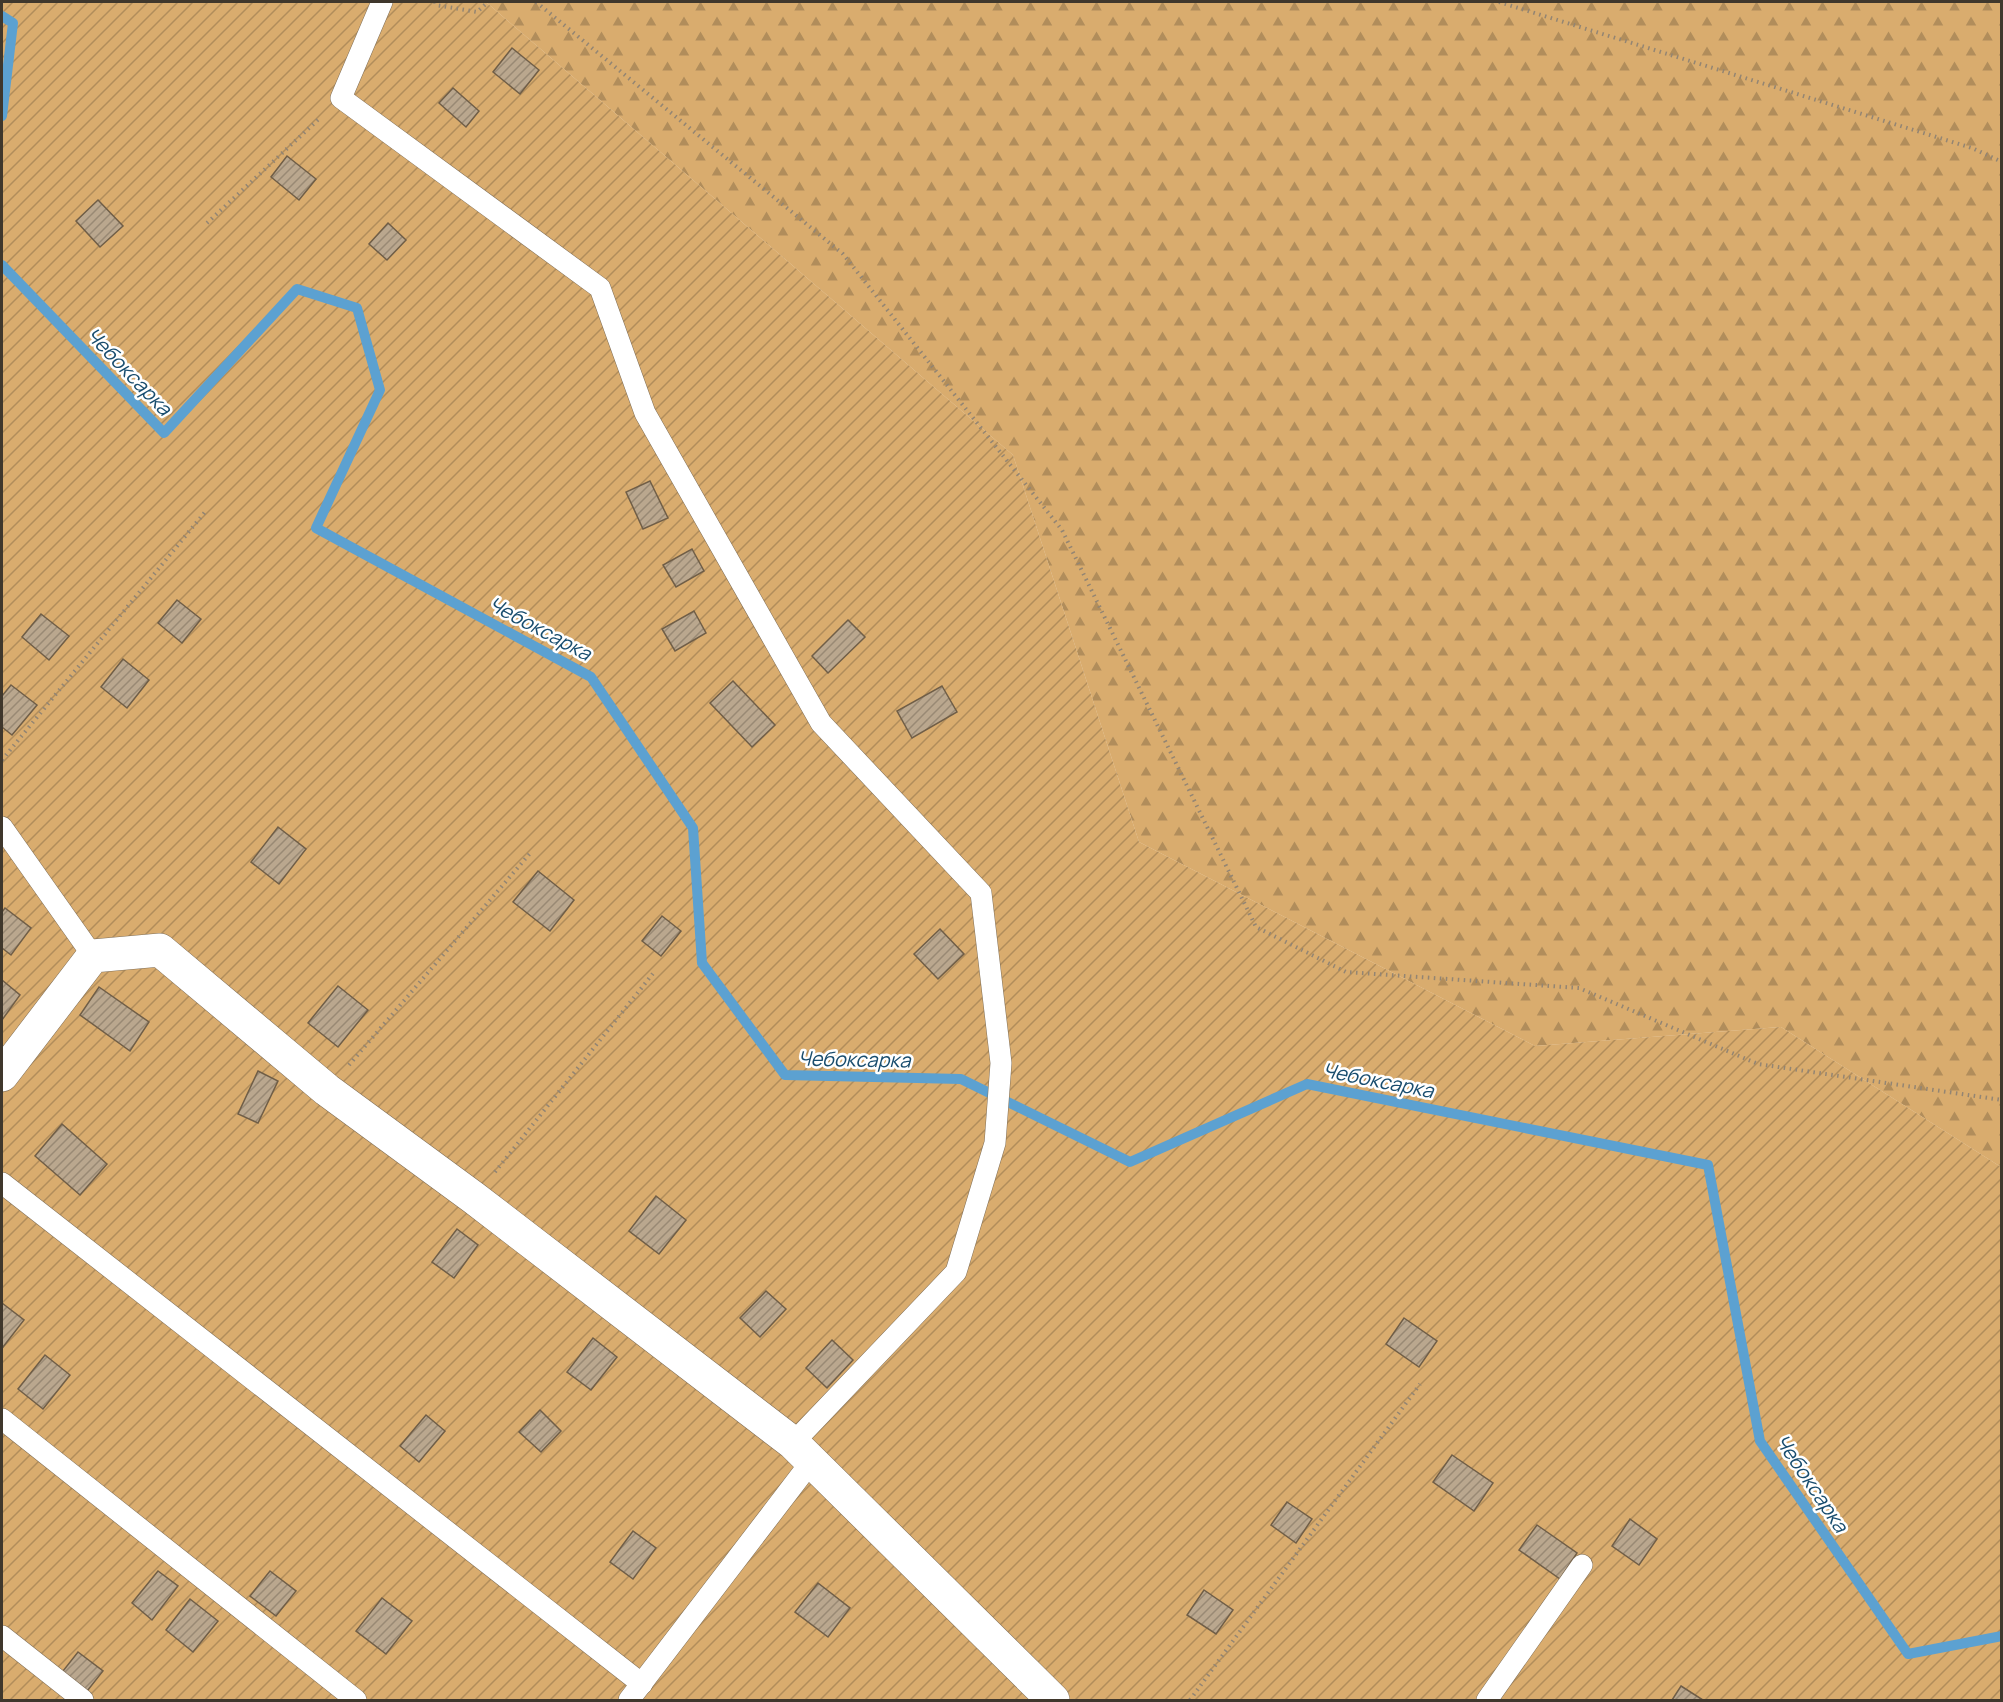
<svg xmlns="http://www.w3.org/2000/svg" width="2003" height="1702" font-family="Manrope,sans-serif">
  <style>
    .forest { fill: url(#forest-firs) }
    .garden { fill: url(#garden-furrows) }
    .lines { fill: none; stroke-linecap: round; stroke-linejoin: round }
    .stream { stroke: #5ca1d1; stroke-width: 10 }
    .building { fill: url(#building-hatch); stroke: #705e47; stroke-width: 1.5 }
    .lane-casing { stroke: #816f57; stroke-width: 22 }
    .street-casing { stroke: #816f57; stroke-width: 34 }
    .path { stroke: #938573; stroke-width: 4; stroke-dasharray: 1.5 4.5; stroke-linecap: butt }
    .lane { stroke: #fff; stroke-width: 21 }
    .street { stroke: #fff; stroke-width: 33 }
    .labels { text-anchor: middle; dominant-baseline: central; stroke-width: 5; stroke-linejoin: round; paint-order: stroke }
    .water-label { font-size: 20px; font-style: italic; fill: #194d6e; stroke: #fff }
  </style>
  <defs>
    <pattern id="forest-firs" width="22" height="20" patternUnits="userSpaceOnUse" patternTransform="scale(1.5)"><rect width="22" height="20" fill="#d9ac6e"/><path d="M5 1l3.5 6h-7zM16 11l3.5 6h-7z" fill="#b18d5b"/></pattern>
    <pattern id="garden-furrows" width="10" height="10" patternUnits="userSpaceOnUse" patternTransform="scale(1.5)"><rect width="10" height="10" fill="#d9ac6e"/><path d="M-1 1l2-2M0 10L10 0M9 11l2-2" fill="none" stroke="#b18d5b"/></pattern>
    <pattern id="building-hatch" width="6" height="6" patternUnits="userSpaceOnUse" patternTransform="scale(1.5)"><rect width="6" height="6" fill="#baa78e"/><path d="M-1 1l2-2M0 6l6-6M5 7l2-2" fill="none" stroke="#998974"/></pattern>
  </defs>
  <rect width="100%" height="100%" fill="#f1ddc3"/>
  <!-- forest -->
  <polygon class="forest" points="486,2 2001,2 2001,1167 1781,1027 1535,1046 1139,842 1013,455"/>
  <!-- garden -->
  <polygon class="garden" points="2,2 486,2 1013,455 1139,842 1535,1046 1781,1027 2001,1167 2001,1700 2,1700"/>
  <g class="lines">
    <!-- stream -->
    <g class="stream">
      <polyline points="2,16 13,23 2,116"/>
      <polyline points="2,265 164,433 297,289 357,308 380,390 316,528 591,677 693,828 702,963 785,1075 961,1079 1130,1162 1307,1084 1708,1165 1760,1441 1908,1654 2002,1636"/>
    </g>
  </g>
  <!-- building -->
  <g class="building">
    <polygon points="512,48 539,70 520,94 493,72"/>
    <polygon points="453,88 479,111 466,127 439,103"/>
    <polygon points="287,156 316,179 299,200 271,177"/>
    <polygon points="98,200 123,226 100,247 76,221"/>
    <polygon points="388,223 406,240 387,260 369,244"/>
    <polygon points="650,481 668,518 643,529 626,492"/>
    <polygon points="692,549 704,571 676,587 663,565"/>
    <polygon points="177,600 201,619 182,643 158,623"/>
    <polygon points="694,611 706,633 675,651 662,629"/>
    <polygon points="41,614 69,636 49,660 22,637"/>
    <polygon points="848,620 865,637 828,673 812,656"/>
    <polygon points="123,659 149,680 127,708 101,687"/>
    <polygon points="733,681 775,725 752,747 710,703"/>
    <polygon points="11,685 37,705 12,735 2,727 2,696"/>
    <polygon points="942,686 957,712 912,738 897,711"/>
    <polygon points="278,827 306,849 279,884 251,862"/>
    <polygon points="538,871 574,900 550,931 513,902"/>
    <polygon points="5,908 31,928 11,955 2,948 2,912"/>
    <polygon points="662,916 681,931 661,956 642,941"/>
    <polygon points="940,929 964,954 938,979 914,954"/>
    <polygon points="2,980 20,995 2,1020"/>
    <polygon points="338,986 368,1010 338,1047 308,1023"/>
    <polygon points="99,987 149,1022 130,1051 80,1015"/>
    <polygon points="258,1071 278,1081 258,1123 238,1114"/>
    <polygon points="62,1124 107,1164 80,1195 35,1156"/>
    <polygon points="656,1196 686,1220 659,1254 629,1231"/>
    <polygon points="457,1229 478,1245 454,1278 432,1262"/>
    <polygon points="766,1291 786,1309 760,1337 740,1318"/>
    <polygon points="2,1303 24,1320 3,1347 2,1346"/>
    <polygon points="1404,1318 1437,1341 1419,1367 1386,1344"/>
    <polygon points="593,1338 617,1357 591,1390 567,1372"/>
    <polygon points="832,1340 853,1360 827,1388 806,1368"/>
    <polygon points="45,1355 70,1375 43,1409 18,1389"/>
    <polygon points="540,1410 561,1431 541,1452 519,1432"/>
    <polygon points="426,1415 445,1431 419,1462 400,1446"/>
    <polygon points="1452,1455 1493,1483 1474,1511 1433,1482"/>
    <polygon points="1287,1502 1312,1519 1296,1543 1271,1525"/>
    <polygon points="1630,1519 1657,1539 1639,1565 1612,1546"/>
    <polygon points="1537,1525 1577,1553 1560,1579 1519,1550"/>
    <polygon points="633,1531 656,1548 633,1579 610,1562"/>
    <polygon points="158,1571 178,1586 152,1620 132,1603"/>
    <polygon points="270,1571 296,1591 276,1616 250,1596"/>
    <polygon points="818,1583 850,1608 828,1637 795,1612"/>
    <polygon points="1204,1590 1233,1610 1216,1634 1187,1615"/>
    <polygon points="382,1598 412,1621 386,1654 356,1631"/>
    <polygon points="190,1599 218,1621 193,1652 166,1630"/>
    <polygon points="78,1652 103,1671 84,1695 59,1676"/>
    <polygon points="1681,1686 1703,1700 1672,1700"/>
  </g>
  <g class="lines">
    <!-- lane casing -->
    <g class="lane-casing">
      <g id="lane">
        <polyline points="382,2 341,98 600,288 645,413 821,723 981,893 1001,1063 995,1143 956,1272 793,1443"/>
        <polyline points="2,827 93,956"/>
        <polyline points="2,1183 642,1684"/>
        <polyline points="2,1419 356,1700"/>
        <polyline points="2,1636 83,1700"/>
        <polyline points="629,1700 811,1462"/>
        <polyline points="1487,1700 1582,1565"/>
      </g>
    </g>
    <!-- street casing -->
    <g class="street-casing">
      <polyline id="street" points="2,1075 93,956 160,950 327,1090 474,1198 793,1443 1053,1700"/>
    </g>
    <!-- path -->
    <g class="path">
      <polyline points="435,2 436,5 477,12 488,2"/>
      <polyline points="536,2 843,254 1062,530 1256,927 1346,972 1579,988 1758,1064 2002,1100"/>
      <polyline points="1499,2 1972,148 2002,162"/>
      <polyline points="207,223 321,117"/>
      <polyline points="2,760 205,512"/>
      <polyline points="349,1065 532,851"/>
      <polyline points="495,1172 655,971"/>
      <polyline points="1190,1700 1420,1384"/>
    </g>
    <!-- lane -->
    <use href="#lane" class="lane"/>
    <!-- street -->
    <use href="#street" class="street"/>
  </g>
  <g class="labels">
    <!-- water labels -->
    <g class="water-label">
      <text transform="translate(129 371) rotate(46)">Чебоксарка</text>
      <text transform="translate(540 628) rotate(28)">Чебоксарка</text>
      <text transform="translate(854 1059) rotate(1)">Чебоксарка</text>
      <text transform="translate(1378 1080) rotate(11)">Чебоксарка</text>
      <text transform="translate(1812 1483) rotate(56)">Чебоксарка</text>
    </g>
  </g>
  <!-- border -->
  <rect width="2003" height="1702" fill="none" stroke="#3f372c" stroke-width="6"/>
</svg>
